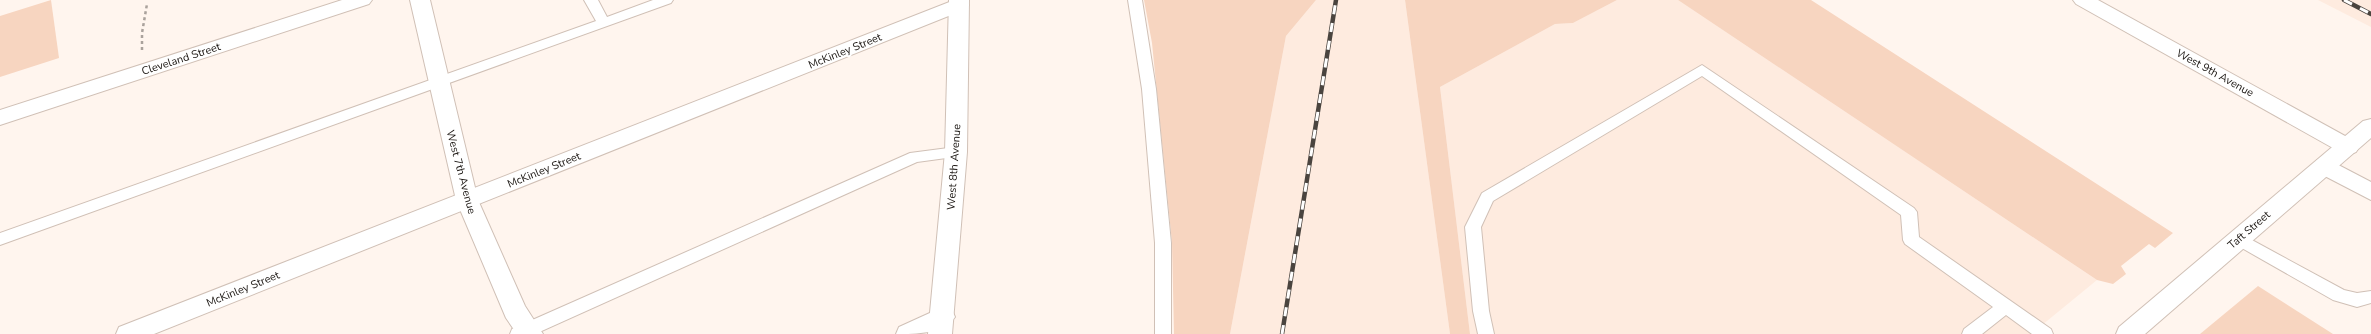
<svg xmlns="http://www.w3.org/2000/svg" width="2371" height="334" font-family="'Nunito Sans',sans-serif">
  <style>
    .built { fill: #feebdf }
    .green { fill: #f7d5c0 }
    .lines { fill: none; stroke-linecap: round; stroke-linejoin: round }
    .service-casing { stroke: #d0c0b6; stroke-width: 2 }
    .minor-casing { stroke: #d0c0b6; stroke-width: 2 }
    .tertiary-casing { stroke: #d0c0b6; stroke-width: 2 }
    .path { stroke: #aaa29c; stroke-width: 2.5; stroke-dasharray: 3 3; stroke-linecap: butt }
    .service { fill: #fff; fill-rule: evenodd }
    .minor { fill: #fff; fill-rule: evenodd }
    .tertiary { fill: #fff; fill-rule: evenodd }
    .rail-casing { stroke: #4a443f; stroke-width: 4.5 }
    .rail { stroke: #fff; stroke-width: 3; stroke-dasharray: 9; stroke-linecap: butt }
    .labels { text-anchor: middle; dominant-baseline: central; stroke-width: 4; stroke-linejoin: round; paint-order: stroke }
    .street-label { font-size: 11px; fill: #191410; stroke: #fff }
  </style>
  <rect width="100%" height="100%" fill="#fff5ee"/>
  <!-- built -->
  <g class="built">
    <polygon points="1316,0 1405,0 1450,334 1230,334 1286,36"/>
    <polygon points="1617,0 1678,0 2097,280 2031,334 1470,334 1440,87 1555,24 1573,23"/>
    <polygon points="2318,0 2371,0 2371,27"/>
  </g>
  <!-- green -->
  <g class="green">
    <polygon points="51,0 59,58 0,77 0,16"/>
    <polygon points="1144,0 1316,0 1286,36 1230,334 1174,334 1172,243 1152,43"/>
    <polygon points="1405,0 1617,0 1573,23 1555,24 1440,87 1470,334 1450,334"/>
    <polygon points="1678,0 1811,0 2173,233 2155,248 2149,244 2121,266 2126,274 2113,284 2097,280"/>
    <polygon points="2258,286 2333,334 2200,334"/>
  </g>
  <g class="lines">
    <!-- service casing -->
    <g class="service-casing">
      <g id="service">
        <polygon points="584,0 598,0 607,17 653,0 673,0 671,3 0,245 0,233 596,21"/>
        <polygon points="1128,0 1142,0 1156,89 1171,243 1171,334 1155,334 1155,243 1142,89"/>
        <polygon points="1702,65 1914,208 1917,212 1919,237 2051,329 2053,334 2032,334 2006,315 1982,334 1962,334 1964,329 1993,307 1905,244 1903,240 1901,215 1702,76 1493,201 1481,227 1489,311 1494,334 1478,334 1473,311 1465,227 1482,193"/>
        <polygon points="956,147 961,148 963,152 961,156 917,162 535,334 510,334 512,329 910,153"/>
        <polygon points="2239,233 2344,290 2357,293 2371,291 2371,303 2357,307 2333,300 2233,243 2231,239 2233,235"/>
      </g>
    </g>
    <!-- minor casing -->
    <g class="minor-casing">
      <g id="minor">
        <polygon points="342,0 372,0 369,4 0,125 0,110"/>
        <polygon points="2073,0 2098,0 2356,142 2359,147 2356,152 2348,155 2340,152 2076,4"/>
        <polygon points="952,1 966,1 969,5 966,9 154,334 116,334 119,327"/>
        <polygon points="2325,158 2371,182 2371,200 2317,172 2314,166 2317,160"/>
        <path d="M943,307l9,3 3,7c-11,17 -39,17 -59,17l3,-7z"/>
      </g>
    </g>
    <!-- tertiary casing -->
    <g class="tertiary-casing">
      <g id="tertiary">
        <polygon points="410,0 430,0 478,200 525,306 543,334 517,334 506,318 456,200"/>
        <polygon points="949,0 969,0 967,152 952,334 928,334 945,152"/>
        <polygon points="2371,119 2371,138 2145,334 2116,334 2119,327 2363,121"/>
      </g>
    </g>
    <!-- path -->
    <polyline class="path" points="142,50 142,33 147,4"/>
    <!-- service -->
    <use href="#service" class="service"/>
    <!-- minor -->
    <use href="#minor" class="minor"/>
    <!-- tertiary -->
    <use href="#tertiary" class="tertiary"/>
    <!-- rail casing -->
    <g class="rail-casing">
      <g id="rail">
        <polyline points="2344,0 2371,14"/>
        <polyline points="1282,334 1336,0"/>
      </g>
    </g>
    <!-- rail -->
    <use href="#rail" class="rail"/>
  </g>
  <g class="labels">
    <!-- street labels -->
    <g class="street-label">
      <text transform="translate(845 51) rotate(-22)">McKinley Street</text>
      <text transform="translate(181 59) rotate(-18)">Cleveland Street</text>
      <text transform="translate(2215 73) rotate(29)">West 9th Avenue</text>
      <text transform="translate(954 167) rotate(-86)">West 8th Avenue</text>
      <text transform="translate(544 170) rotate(-22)">McKinley Street</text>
      <text transform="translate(461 172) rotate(75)">West 7th Avenue</text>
      <text transform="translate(2249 230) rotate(-41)">Taft Street</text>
      <text transform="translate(243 289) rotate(-22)">McKinley Street</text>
    </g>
  </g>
</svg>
